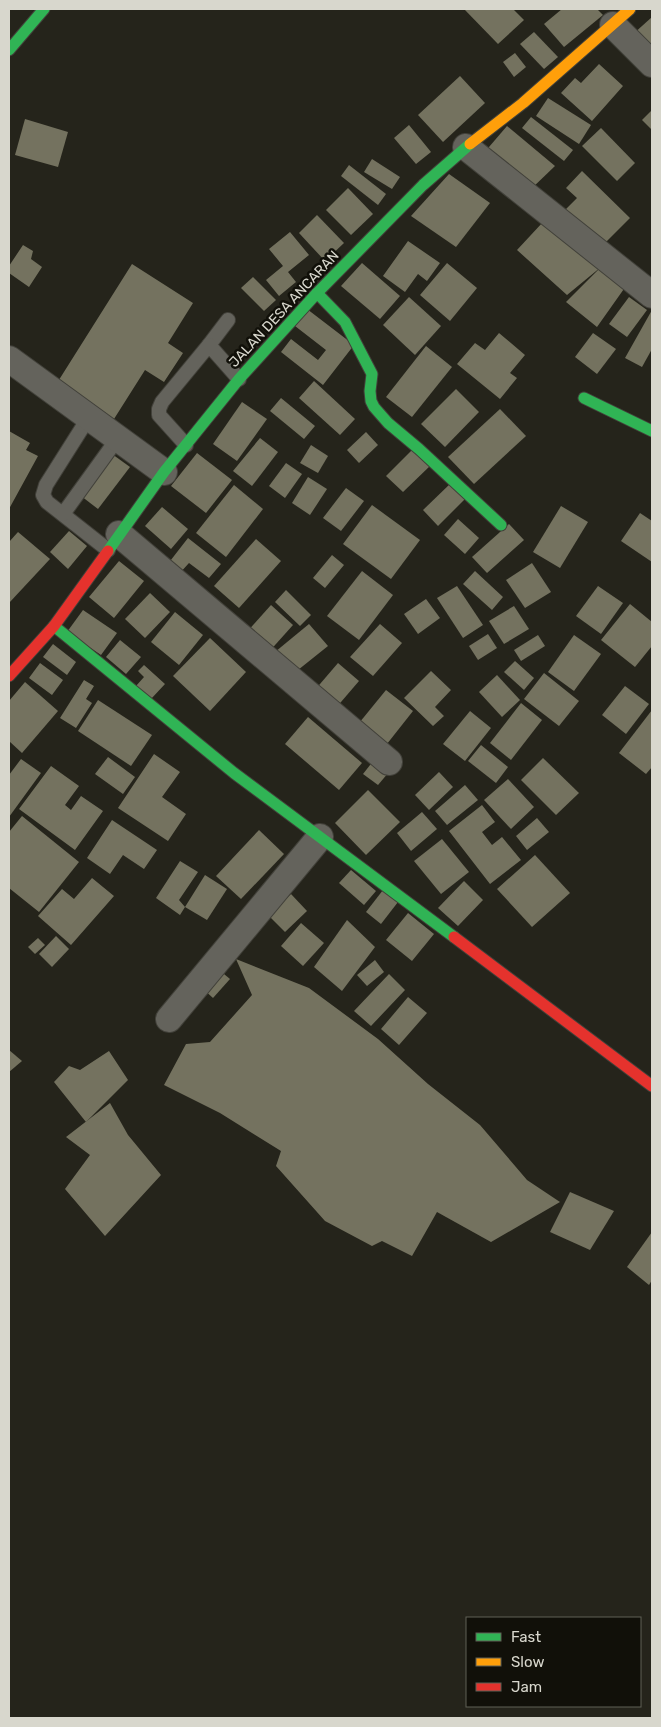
<svg xmlns="http://www.w3.org/2000/svg" width="661" height="1727" font-family="Rubik,sans-serif">
  <style>
    .building { fill: #74725f }
    .lines { fill: none; stroke-linecap: round; stroke-linejoin: round }
    .lane-casing { stroke: #42413a; stroke-width: 16 }
    .street-casing { stroke: #42413a; stroke-width: 28 }
    .fast-casing { stroke: #42413a; stroke-width: 13 }
    .slow-casing { stroke: #42413a; stroke-width: 13 }
    .jam-casing { stroke: #42413a; stroke-width: 13 }
    .lane { stroke: #64635c; stroke-width: 14 }
    .street { stroke: #64635c; stroke-width: 26 }
    .fast { stroke: #30b455; stroke-width: 11 }
    .slow { stroke: #ff9f0a; stroke-width: 11 }
    .jam { stroke: #e5322d; stroke-width: 11 }
    .labels { text-anchor: middle; dominant-baseline: central; stroke-width: 5; stroke-linejoin: round; paint-order: stroke }
    .street-label { font-size: 14px; fill: #d8d7cd; stroke: #111009 }
  </style>
  <rect width="100%" height="100%" fill="#25241b"/>
  <!-- building -->
  <g class="building">
    <polygon points="464,9 513,9 524,20 498,44"/>
    <polygon points="562,9 597,9 603,15 564,47 544,24"/>
    <polygon points="652,17 652,57 632,35"/>
    <polygon points="534,32 558,57 544,69 520,44"/>
    <polygon points="515,53 526,67 514,77 503,62"/>
    <polygon points="599,64 623,86 592,121 561,93 575,78 581,83"/>
    <polygon points="460,76 485,103 443,142 418,115"/>
    <polygon points="548,98 591,125 579,144 536,116"/>
    <polygon points="652,110 652,130 642,120"/>
    <polygon points="531,117 573,150 564,161 522,128"/>
    <polygon points="25,119 68,132 58,167 15,155"/>
    <polygon points="409,125 431,152 416,164 394,138"/>
    <polygon points="507,126 555,166 529,191 483,154"/>
    <polygon points="601,128 635,163 617,181 582,146"/>
    <polygon points="372,159 400,177 392,189 364,172"/>
    <polygon points="349,165 386,194 378,205 341,176"/>
    <polygon points="582,171 630,218 602,246 565,210 577,198 566,188"/>
    <polygon points="449,174 490,203 456,247 411,216"/>
    <polygon points="348,188 373,214 351,235 326,210"/>
    <polygon points="317,215 344,243 325,261 299,233"/>
    <polygon points="543,222 576,242 626,286 597,327 566,302 601,267 567,295 517,250"/>
    <polygon points="290,232 309,255 288,272 296,282 279,296 266,280 283,266 269,249"/>
    <polygon points="408,241 440,263 427,281 418,274 405,292 383,276"/>
    <polygon points="23,245 33,251 31,259 42,267 29,287 9,273 9,266"/>
    <polygon points="362,263 400,296 380,319 341,286"/>
    <polygon points="447,263 477,288 450,321 420,295"/>
    <polygon points="132,264 193,303 168,343 183,353 164,382 145,370 114,419 57,383"/>
    <polygon points="253,277 276,300 264,311 241,288"/>
    <polygon points="409,297 441,326 415,355 383,325"/>
    <polygon points="629,297 647,310 627,337 609,324"/>
    <polygon points="307,309 354,345 323,385 281,352 291,339 318,360 326,350 295,326"/>
    <polygon points="652,310 652,349 642,367 625,358"/>
    <polygon points="499,333 525,355 510,373 517,378 500,399 457,364 475,343 485,350"/>
    <polygon points="593,333 616,349 597,374 575,357"/>
    <polygon points="426,346 452,367 412,417 386,397"/>
    <polygon points="314,381 355,419 340,435 299,398"/>
    <polygon points="456,389 479,412 445,447 421,424"/>
    <polygon points="281,398 315,426 304,439 270,411"/>
    <polygon points="242,402 267,419 237,461 213,444"/>
    <polygon points="500,409 526,436 474,484 448,457"/>
    <polygon points="9,431 30,443 26,450 38,456 9,509"/>
    <polygon points="366,432 378,445 359,463 347,450"/>
    <polygon points="260,438 278,452 252,486 233,471"/>
    <polygon points="311,445 328,456 318,473 300,463"/>
    <polygon points="413,449 431,465 403,492 386,476"/>
    <polygon points="197,453 232,480 206,513 171,486"/>
    <polygon points="112,454 130,467 98,509 81,496"/>
    <polygon points="286,463 302,474 285,498 269,486"/>
    <polygon points="308,477 327,489 310,515 292,503"/>
    <polygon points="451,483 466,498 438,526 423,510"/>
    <polygon points="234,485 263,509 226,557 196,533"/>
    <polygon points="346,488 364,501 341,531 323,518"/>
    <polygon points="372,505 420,540 391,579 343,544"/>
    <polygon points="561,506 588,522 560,568 533,552"/>
    <polygon points="162,507 188,529 171,549 145,526"/>
    <polygon points="640,513 652,521 652,562 621,541"/>
    <polygon points="458,519 479,538 465,554 444,535"/>
    <polygon points="509,524 524,540 487,573 472,557"/>
    <polygon points="69,531 87,546 68,569 50,552"/>
    <polygon points="18,532 50,559 9,603 9,542"/>
    <polygon points="188,538 221,564 209,578 189,563 179,574 167,565"/>
    <polygon points="256,539 281,561 239,608 214,586"/>
    <polygon points="332,555 344,565 325,588 313,578"/>
    <polygon points="119,561 144,581 114,618 89,597"/>
    <polygon points="532,563 551,592 525,608 506,580"/>
    <polygon points="362,571 393,595 359,640 327,616"/>
    <polygon points="475,571 503,597 492,610 463,584"/>
    <polygon points="457,586 483,625 463,638 437,598"/>
    <polygon points="598,586 623,603 601,634 576,616"/>
    <polygon points="286,590 311,615 300,626 275,602"/>
    <polygon points="150,593 170,612 145,638 125,619"/>
    <polygon points="426,599 440,618 418,634 404,614"/>
    <polygon points="630,604 652,622 652,646 635,667 601,640"/>
    <polygon points="271,605 293,625 267,654 245,634"/>
    <polygon points="514,606 529,629 504,644 489,621"/>
    <polygon points="83,610 117,633 101,655 67,632"/>
    <polygon points="175,612 203,635 179,665 151,642"/>
    <polygon points="309,624 328,646 293,674 275,652"/>
    <polygon points="380,624 402,643 373,676 350,657"/>
    <polygon points="488,634 497,648 478,660 469,646"/>
    <polygon points="538,635 545,646 521,661 514,650"/>
    <polygon points="574,635 601,654 574,691 548,672"/>
    <polygon points="210,638 246,672 210,711 173,676"/>
    <polygon points="120,640 141,657 126,674 106,657"/>
    <polygon points="53,644 76,662 67,675 43,657"/>
    <polygon points="515,661 534,678 524,690 504,672"/>
    <polygon points="40,663 63,680 52,695 29,678"/>
    <polygon points="338,663 359,681 335,709 314,691"/>
    <polygon points="144,665 165,684 151,699 136,686 144,677 138,671"/>
    <polygon points="431,671 451,690 435,707 444,716 433,726 404,698"/>
    <polygon points="544,673 579,701 559,726 524,699"/>
    <polygon points="497,675 520,700 502,717 479,692"/>
    <polygon points="84,680 94,686 86,699 92,703 76,728 60,718"/>
    <polygon points="25,682 58,711 22,753 9,741 9,701"/>
    <polygon points="625,686 649,704 626,734 602,715"/>
    <polygon points="386,690 413,711 383,749 355,728"/>
    <polygon points="98,700 152,735 131,766 78,731"/>
    <polygon points="521,703 542,720 511,760 490,743"/>
    <polygon points="652,710 652,767 646,774 619,753"/>
    <polygon points="470,711 491,728 465,761 443,744"/>
    <polygon points="308,717 362,763 339,790 285,744"/>
    <polygon points="481,745 508,767 496,783 468,761"/>
    <polygon points="154,754 180,772 162,797 186,814 168,841 118,808"/>
    <polygon points="108,757 135,777 123,794 95,774"/>
    <polygon points="543,758 579,793 556,815 521,780"/>
    <polygon points="21,759 41,773 9,817 9,775"/>
    <polygon points="374,760 389,772 378,785 363,774"/>
    <polygon points="51,766 79,786 65,805 71,810 81,796 103,811 75,850 19,809"/>
    <polygon points="439,772 453,787 429,810 415,795"/>
    <polygon points="508,779 534,807 511,829 484,800"/>
    <polygon points="465,785 478,800 447,825 435,811"/>
    <polygon points="368,790 400,822 366,855 335,823"/>
    <polygon points="482,805 495,822 482,832 492,845 502,837 521,860 490,884 449,831"/>
    <polygon points="422,812 437,829 411,851 397,833"/>
    <polygon points="22,816 79,862 39,912 9,888 9,832"/>
    <polygon points="537,818 549,832 527,850 516,836"/>
    <polygon points="112,820 157,850 144,869 123,855 110,874 87,858"/>
    <polygon points="259,830 284,854 241,899 216,876"/>
    <polygon points="442,839 469,872 441,894 414,861"/>
    <polygon points="535,855 570,893 532,927 497,889"/>
    <polygon points="180,861 198,872 179,900 185,907 180,915 156,898"/>
    <polygon points="351,870 376,891 364,905 339,883"/>
    <polygon points="205,875 227,889 207,920 185,907"/>
    <polygon points="92,878 114,896 71,945 38,916 62,889 74,899"/>
    <polygon points="464,881 483,900 458,926 438,908"/>
    <polygon points="383,890 398,902 381,924 366,912"/>
    <polygon points="291,894 307,911 285,932 268,915"/>
    <polygon points="408,913 434,934 412,961 386,940"/>
    <polygon points="347,920 375,947 342,991 314,967"/>
    <polygon points="301,923 324,943 303,966 281,946"/>
    <polygon points="56,936 69,949 52,967 39,954"/>
    <polygon points="38,938 45,945 35,954 28,947"/>
    <polygon points="236,959 309,988 378,1039 428,1084 480,1125 527,1180 560,1202 491,1242 437,1212 412,1256 382,1241 372,1246 325,1221 276,1166 281,1151 220,1113 164,1085 186,1044 210,1042 252,995"/>
    <polygon points="375,960 384,972 367,986 357,975"/>
    <polygon points="218,969 230,979 213,998 202,988"/>
    <polygon points="389,974 405,990 371,1026 354,1011"/>
    <polygon points="408,997 427,1013 399,1045 381,1029"/>
    <polygon points="9,1050 22,1061 9,1072"/>
    <polygon points="109,1051 128,1080 86,1122 54,1082 69,1066 80,1070"/>
    <polygon points="110,1103 128,1135 161,1175 105,1236 65,1189 90,1155 66,1137"/>
    <polygon points="570,1192 614,1211 590,1250 550,1232"/>
    <polygon points="652,1232 652,1280 649,1285 627,1267"/>
  </g>
  <g class="lines">
    <!-- lane casing -->
    <g class="lane-casing">
      <g id="lane">
        <polyline points="209,345 228,320"/>
        <polyline points="89,417 46,485 43,495 47,502 108,550"/>
        <polyline points="186,445 159,415 159,409 162,402 209,345 239,379"/>
        <polyline points="63,514 118,438"/>
      </g>
    </g>
    <!-- street casing -->
    <g class="street-casing">
      <g id="street">
        <polyline points="613,25 652,64"/>
        <polyline points="466,147 652,295"/>
        <polyline points="9,359 164,472"/>
        <polyline points="119,534 389,762"/>
        <polyline points="169,1019 320,837"/>
      </g>
    </g>
    <!-- fast casing -->
    <g class="fast-casing">
      <g id="fast">
        <polyline points="9,50 44,9"/>
        <polyline points="317,293 345,322 372,374 370,391 371,401 374,407 388,423 419,449 501,525"/>
        <polyline points="584,398 652,431"/>
        <polyline points="108,551 164,472 239,379 317,293 423,185 470,144"/>
        <polyline points="54,626 234,773 454,937"/>
      </g>
    </g>
    <!-- slow casing -->
    <g class="slow-casing">
      <polyline id="slow" points="470,144 523,103 630,9"/>
    </g>
    <!-- jam casing -->
    <g class="jam-casing">
      <g id="jam">
        <polyline points="9,676 54,626 108,551"/>
        <polyline points="454,937 652,1086"/>
      </g>
    </g>
    <!-- lane -->
    <use href="#lane" class="lane"/>
    <!-- street -->
    <use href="#street" class="street"/>
    <!-- fast -->
    <use href="#fast" class="fast"/>
    <!-- slow -->
    <use href="#slow" class="slow"/>
    <!-- jam -->
    <use href="#jam" class="jam"/>
  </g>
  <g class="labels">
    <!-- street labels -->
    <g class="street-label">
      <text transform="translate(284 309) rotate(-47)">JALAN DESA ANCARAN</text>
    </g>
  </g>
  <!-- border -->
  <rect width="661" height="1727" fill="none" stroke="#d8d7cd" stroke-width="20"/>
  <!-- legend -->
  <rect x="466" y="1617" width="175" height="90" fill="#111009" stroke="#616057"/>
  <rect x="476" y="1633" width="25" height="8" fill="#30b455" stroke="#616057"/>
  <text x="511" y="1642" font-size="15" fill="#d8d7cd">Fast</text>
  <rect x="476" y="1658" width="25" height="8" fill="#ff9f0a" stroke="#616057"/>
  <text x="511" y="1667" font-size="15" fill="#d8d7cd">Slow</text>
  <rect x="476" y="1683" width="25" height="8" fill="#e5322d" stroke="#616057"/>
  <text x="511" y="1692" font-size="15" fill="#d8d7cd">Jam</text>
</svg>
